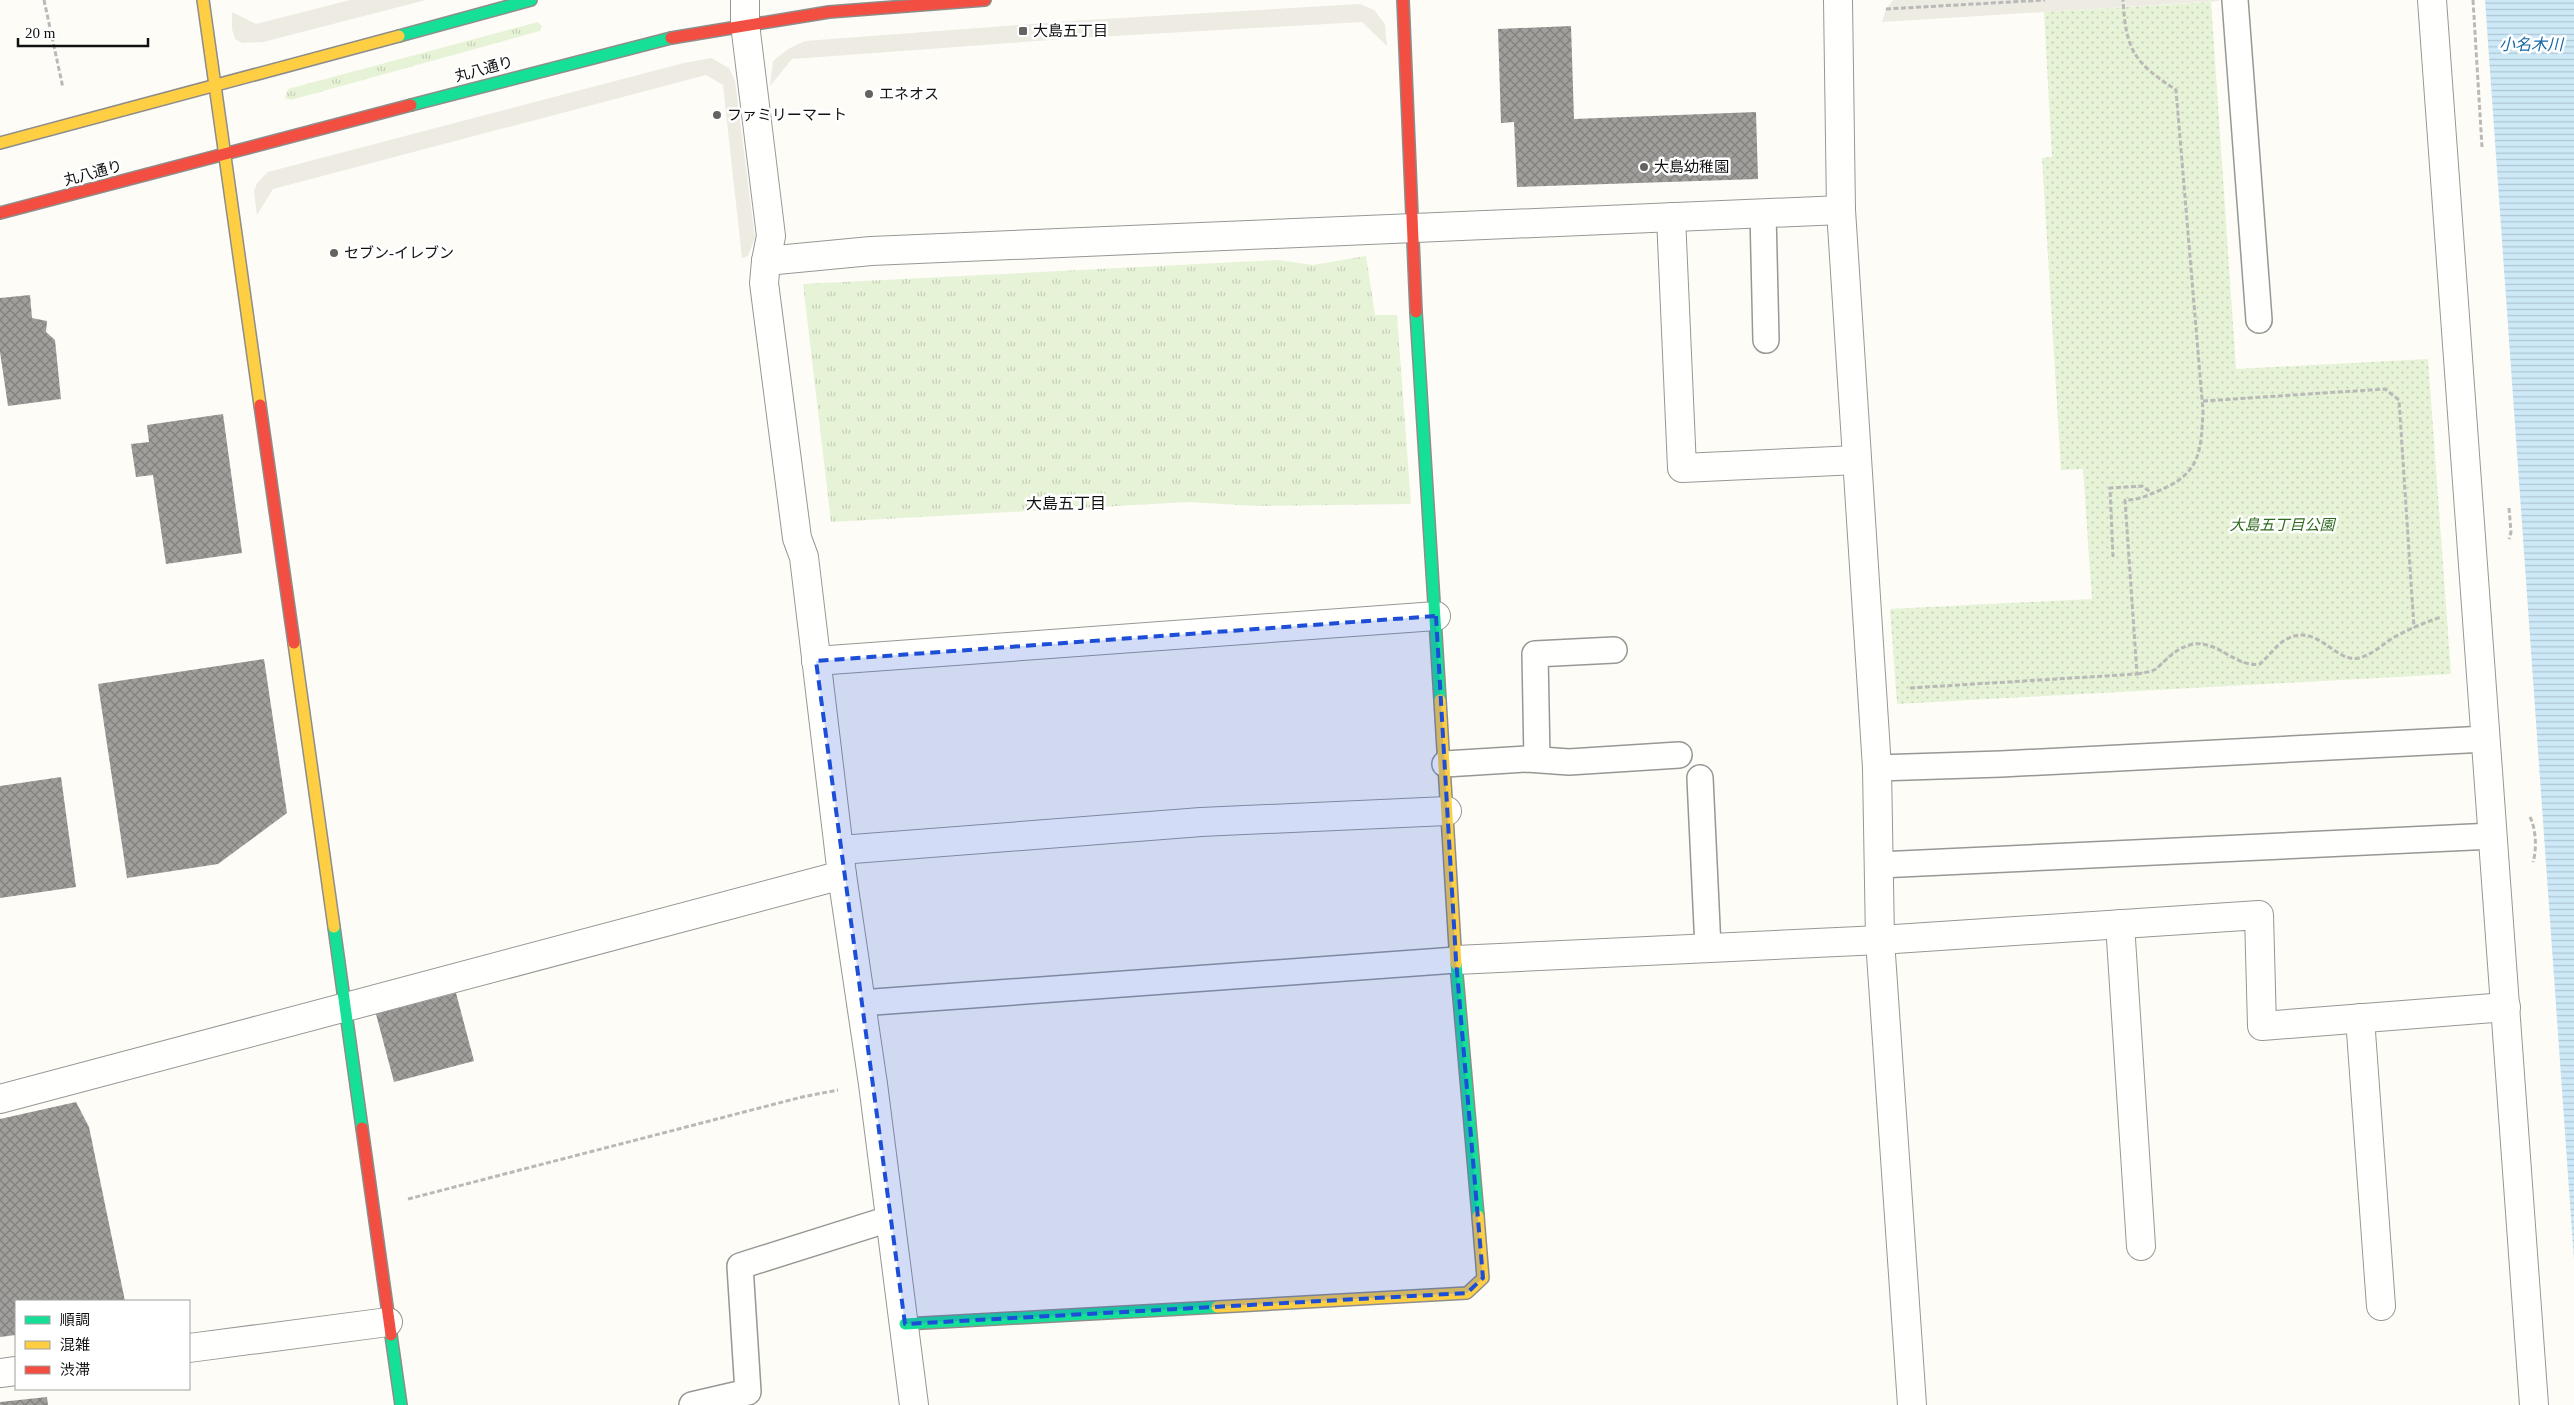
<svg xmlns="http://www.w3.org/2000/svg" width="2574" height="1405" font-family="'Times New Roman','Noto Sans JP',serif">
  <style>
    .grass { fill: url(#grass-tufts) }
    .park { fill: url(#park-dots) }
    .plaza { fill: #edebe2 }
    .water { fill: url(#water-rules) }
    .building { fill: url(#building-cross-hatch) }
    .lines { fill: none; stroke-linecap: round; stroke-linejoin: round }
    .lane-casing { stroke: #979795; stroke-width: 28 }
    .street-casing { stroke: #979795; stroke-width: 30 }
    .fast-casing { stroke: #8e8d8b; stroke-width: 14 }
    .slow-casing { stroke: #8e8d8b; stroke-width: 14 }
    .jam-casing { stroke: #8e8d8b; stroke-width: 14 }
    .path { stroke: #b9b9b8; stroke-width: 3; stroke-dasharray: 5 2.5; stroke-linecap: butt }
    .lane { stroke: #fffffe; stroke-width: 25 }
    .street { stroke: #fffffe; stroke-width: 28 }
    .fast { stroke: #16e098; stroke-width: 11 }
    .slow { stroke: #ffcf43; stroke-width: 11 }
    .jam { stroke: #f24e42; stroke-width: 11 }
    .marked { fill: #1d4ed8; fill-opacity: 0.2; stroke: #1d4ed8; stroke-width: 4; stroke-dasharray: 10 6; stroke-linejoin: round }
    .poi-dot { fill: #646362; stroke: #fff; stroke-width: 2 }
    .labels { text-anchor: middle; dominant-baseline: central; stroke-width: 5; stroke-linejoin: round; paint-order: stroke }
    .poi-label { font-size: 15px; fill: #111; stroke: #fff; text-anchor: start }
    .street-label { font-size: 15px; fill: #111; stroke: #fff }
    .park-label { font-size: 15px; font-style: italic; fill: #2f6b1f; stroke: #fff }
    .water-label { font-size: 16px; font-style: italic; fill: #1768a6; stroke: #fff }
    .neighbourhood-label { font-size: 16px; fill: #111; stroke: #fff }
  </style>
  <defs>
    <pattern id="grass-tufts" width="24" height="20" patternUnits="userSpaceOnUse" patternTransform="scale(1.25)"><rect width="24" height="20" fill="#e7f3d7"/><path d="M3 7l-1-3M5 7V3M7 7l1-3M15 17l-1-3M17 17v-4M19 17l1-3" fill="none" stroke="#c5cfb8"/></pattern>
    <pattern id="park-dots" width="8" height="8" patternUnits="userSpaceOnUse" patternTransform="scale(1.25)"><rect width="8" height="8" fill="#e7f3d7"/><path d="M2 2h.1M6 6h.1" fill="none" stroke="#c5cfb8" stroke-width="1.8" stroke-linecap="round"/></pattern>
    <pattern id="water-rules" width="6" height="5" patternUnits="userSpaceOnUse" patternTransform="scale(1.25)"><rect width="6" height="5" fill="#cde8f7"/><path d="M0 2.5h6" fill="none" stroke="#afc6d3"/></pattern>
    <pattern id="building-cross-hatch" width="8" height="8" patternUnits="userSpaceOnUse" patternTransform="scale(1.25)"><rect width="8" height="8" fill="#a19f9c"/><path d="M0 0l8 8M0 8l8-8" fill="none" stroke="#82807e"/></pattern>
  </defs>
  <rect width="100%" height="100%" fill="#fdfcf7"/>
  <!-- grass -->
  <g class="grass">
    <polygon points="538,22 542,26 540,31 291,100 285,98 288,89"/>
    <polygon points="1366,256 1375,315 1397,315 1411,504 1257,506 1188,502 831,522 803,284 1278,260 1313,265"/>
  </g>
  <!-- park -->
  <polygon class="park" points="2211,2 2236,369 2428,359 2451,674 1897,704 1890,609 2092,599 2083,469 2061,470 2042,158 2052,157 2044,12"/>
  <!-- plaza -->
  <g class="plaza">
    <polygon points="350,0 426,0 263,42 242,43 235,39 232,29 232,12 256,24"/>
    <polygon points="1893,0 2219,0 2219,1 1882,22 1886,9"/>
    <polygon points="1360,4 1374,10 1385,24 1387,46 1362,22 1079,38 792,59 770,86 773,61 788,49 805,41 1086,20"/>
    <polygon points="711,58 729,68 735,81 755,238 748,256 742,258 723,85 706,75 273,189 257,215 254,191 257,183 268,172 684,63"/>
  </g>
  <!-- water -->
  <polygon class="water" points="2485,0 2574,0 2574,1260"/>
  <!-- building -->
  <g class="building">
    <polygon points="1571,26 1574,119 1756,112 1758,179 1517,187 1514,122 1501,123 1498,29"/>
    <polygon points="30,295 32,318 47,321 46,332 55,340 61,399 8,406 0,352 0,298"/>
    <polygon points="223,414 242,553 166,564 153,475 136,477 131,444 149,442 147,425"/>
    <polygon points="264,659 287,813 218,864 127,878 98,684"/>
    <polygon points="61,777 76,887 0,898 0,786"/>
    <polygon points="456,993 474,1061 394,1082 376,1014"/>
    <polygon points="76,1102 89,1127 125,1301 16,1301 16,1335 0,1337 0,1119"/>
    <polygon points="47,1397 48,1405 0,1405 0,1402"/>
  </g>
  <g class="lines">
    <!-- lane casing -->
    <g class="lane-casing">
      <g id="lane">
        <polyline points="2235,0 2259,320"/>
        <polyline points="1763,213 1766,340"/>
        <polyline points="1537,759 1535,654 1614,650"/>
        <polyline points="1445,764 1527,759 1569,762 1679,755"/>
        <polyline points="1877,768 2001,764 2486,739"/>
        <polyline points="1700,778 1708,948"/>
        <polyline points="1879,865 2493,836"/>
        <polyline points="860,1003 1456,960"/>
        <polyline points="692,1405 748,1392 740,1266 889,1219"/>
      </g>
    </g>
    <!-- street casing -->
    <g class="street-casing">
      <g id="street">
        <polyline points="745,0 745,24 771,236 766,261 764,283 797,538 804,557 842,875 873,1084 914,1405"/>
        <polyline points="1838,0 1841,210 1877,768 1880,940 1912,1405"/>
        <polyline points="2432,0 2534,1405"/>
        <polyline points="1671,217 1682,468 1857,460"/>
        <polyline points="766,261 871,251 1841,210"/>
        <polyline points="816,661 1436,616"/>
        <polyline points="840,850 1201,822 1447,811"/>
        <polyline points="2120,924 2141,1246"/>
        <polyline points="1456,960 1880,940 2259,915 2262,1026 2506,1007"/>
        <polyline points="2360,1018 2381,1306"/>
        <polyline points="0,1099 842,875"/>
        <polyline points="189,1348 388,1322"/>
        <polyline points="0,1373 16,1371"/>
      </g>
    </g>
    <!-- fast casing -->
    <g class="fast-casing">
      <g id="fast">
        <polyline points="399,36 531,0"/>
        <polyline points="411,105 671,38"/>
        <polyline points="1416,312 1440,700"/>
        <polyline points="334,927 362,1128"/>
        <polyline points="1456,964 1478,1216"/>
        <polyline points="905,1324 1217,1307"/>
        <polyline points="391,1335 401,1405"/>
      </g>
    </g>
    <!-- slow casing -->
    <g class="slow-casing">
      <g id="slow">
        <polyline points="203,0 260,405"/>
        <polyline points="0,143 399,36"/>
        <polyline points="294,643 334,927"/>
        <polyline points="1440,700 1456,964"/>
        <polyline points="1217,1307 1467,1293 1483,1278 1478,1216"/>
      </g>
    </g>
    <!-- jam casing -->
    <g class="jam-casing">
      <g id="jam">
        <polyline points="1403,0 1416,312"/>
        <polyline points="671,38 829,12 985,0"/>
        <polyline points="0,213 411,105"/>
        <polyline points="260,405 294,643"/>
        <polyline points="362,1128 391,1335"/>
      </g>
    </g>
    <!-- path -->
    <g class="path">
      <polyline points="44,0 63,88"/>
      <polyline points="2473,0 2482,147"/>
      <polyline points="1886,9 2045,0"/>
      <polyline points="2203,401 2385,389 2399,400 2414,628"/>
      <polyline points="2509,508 2511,532 2509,539"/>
      <polyline points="2113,557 2110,488 2142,486 2152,493"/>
      <path d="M2137,674c6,-1 14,-2 19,-5 12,-11 21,-22 38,-25 25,-3 42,24 66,20 8,-7 14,-16 22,-22 34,-24 52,22 77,16 16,-4 25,-16 39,-23 14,-7 28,-13 43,-18"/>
      <path d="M1910,688l227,-14 -12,-174c13,0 21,-4 33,-9 42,-17 43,-38 45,-80l-27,-321c-42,-28 -50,-39 -53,-90"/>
      <path d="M2530,817c6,12 7,32 3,45"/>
      <polyline points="408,1199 802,1097 838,1090"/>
    </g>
    <!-- lane -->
    <use href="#lane" class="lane"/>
    <!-- street -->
    <use href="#street" class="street"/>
    <!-- fast -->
    <use href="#fast" class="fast"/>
    <!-- slow -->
    <use href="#slow" class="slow"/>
    <!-- jam -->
    <use href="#jam" class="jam"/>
  </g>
  <!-- marked area -->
  <path class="marked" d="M1436,616l20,344 27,318 -16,15 -562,31 -89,-663z"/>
  <!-- markers -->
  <g class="poi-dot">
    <rect x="1018" y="26" width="10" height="10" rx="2.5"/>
    <circle cx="869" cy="94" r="5"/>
    <circle cx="717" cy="115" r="5"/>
    <circle cx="1644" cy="167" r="5"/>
    <circle cx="334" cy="253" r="5"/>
  </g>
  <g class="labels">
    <!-- poi labels -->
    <g class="poi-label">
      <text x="1033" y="31">大島五丁目</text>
      <text x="879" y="94">エネオス</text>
      <text x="727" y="115">ファミリーマート</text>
      <text x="1654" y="167">大島幼稚園</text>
      <text x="344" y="253">セブン-イレブン</text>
    </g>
    <!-- street labels -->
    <g class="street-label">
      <text transform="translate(484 69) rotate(-15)">丸八通り</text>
      <text transform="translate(93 173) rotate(-15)">丸八通り</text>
    </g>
    <!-- park labels -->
    <g class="park-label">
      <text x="2282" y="525">大島五丁目公園</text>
    </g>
    <!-- water labels -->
    <g class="water-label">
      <text x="2531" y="44">小名木川</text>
    </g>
    <!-- neighbourhood labels -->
    <g class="neighbourhood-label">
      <text x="1066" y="503">大島五丁目</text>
    </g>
  </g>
  <!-- legend -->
  <rect x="15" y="1300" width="175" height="90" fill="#ffffff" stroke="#a0a0a0"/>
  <rect x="25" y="1316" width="25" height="8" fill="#16e098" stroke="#a0a0a0"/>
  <text x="60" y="1325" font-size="15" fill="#111111">順調</text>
  <rect x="25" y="1341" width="25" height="8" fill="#ffcf43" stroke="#a0a0a0"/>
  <text x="60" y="1350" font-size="15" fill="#111111">混雑</text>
  <rect x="25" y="1366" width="25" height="8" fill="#f24e42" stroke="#a0a0a0"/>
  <text x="60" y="1375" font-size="15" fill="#111111">渋滞</text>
  <!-- scale -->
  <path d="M18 38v8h130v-8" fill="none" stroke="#111111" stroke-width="2.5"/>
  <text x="25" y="38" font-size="15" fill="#111111" stroke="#ffffff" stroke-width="4" paint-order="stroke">20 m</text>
</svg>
